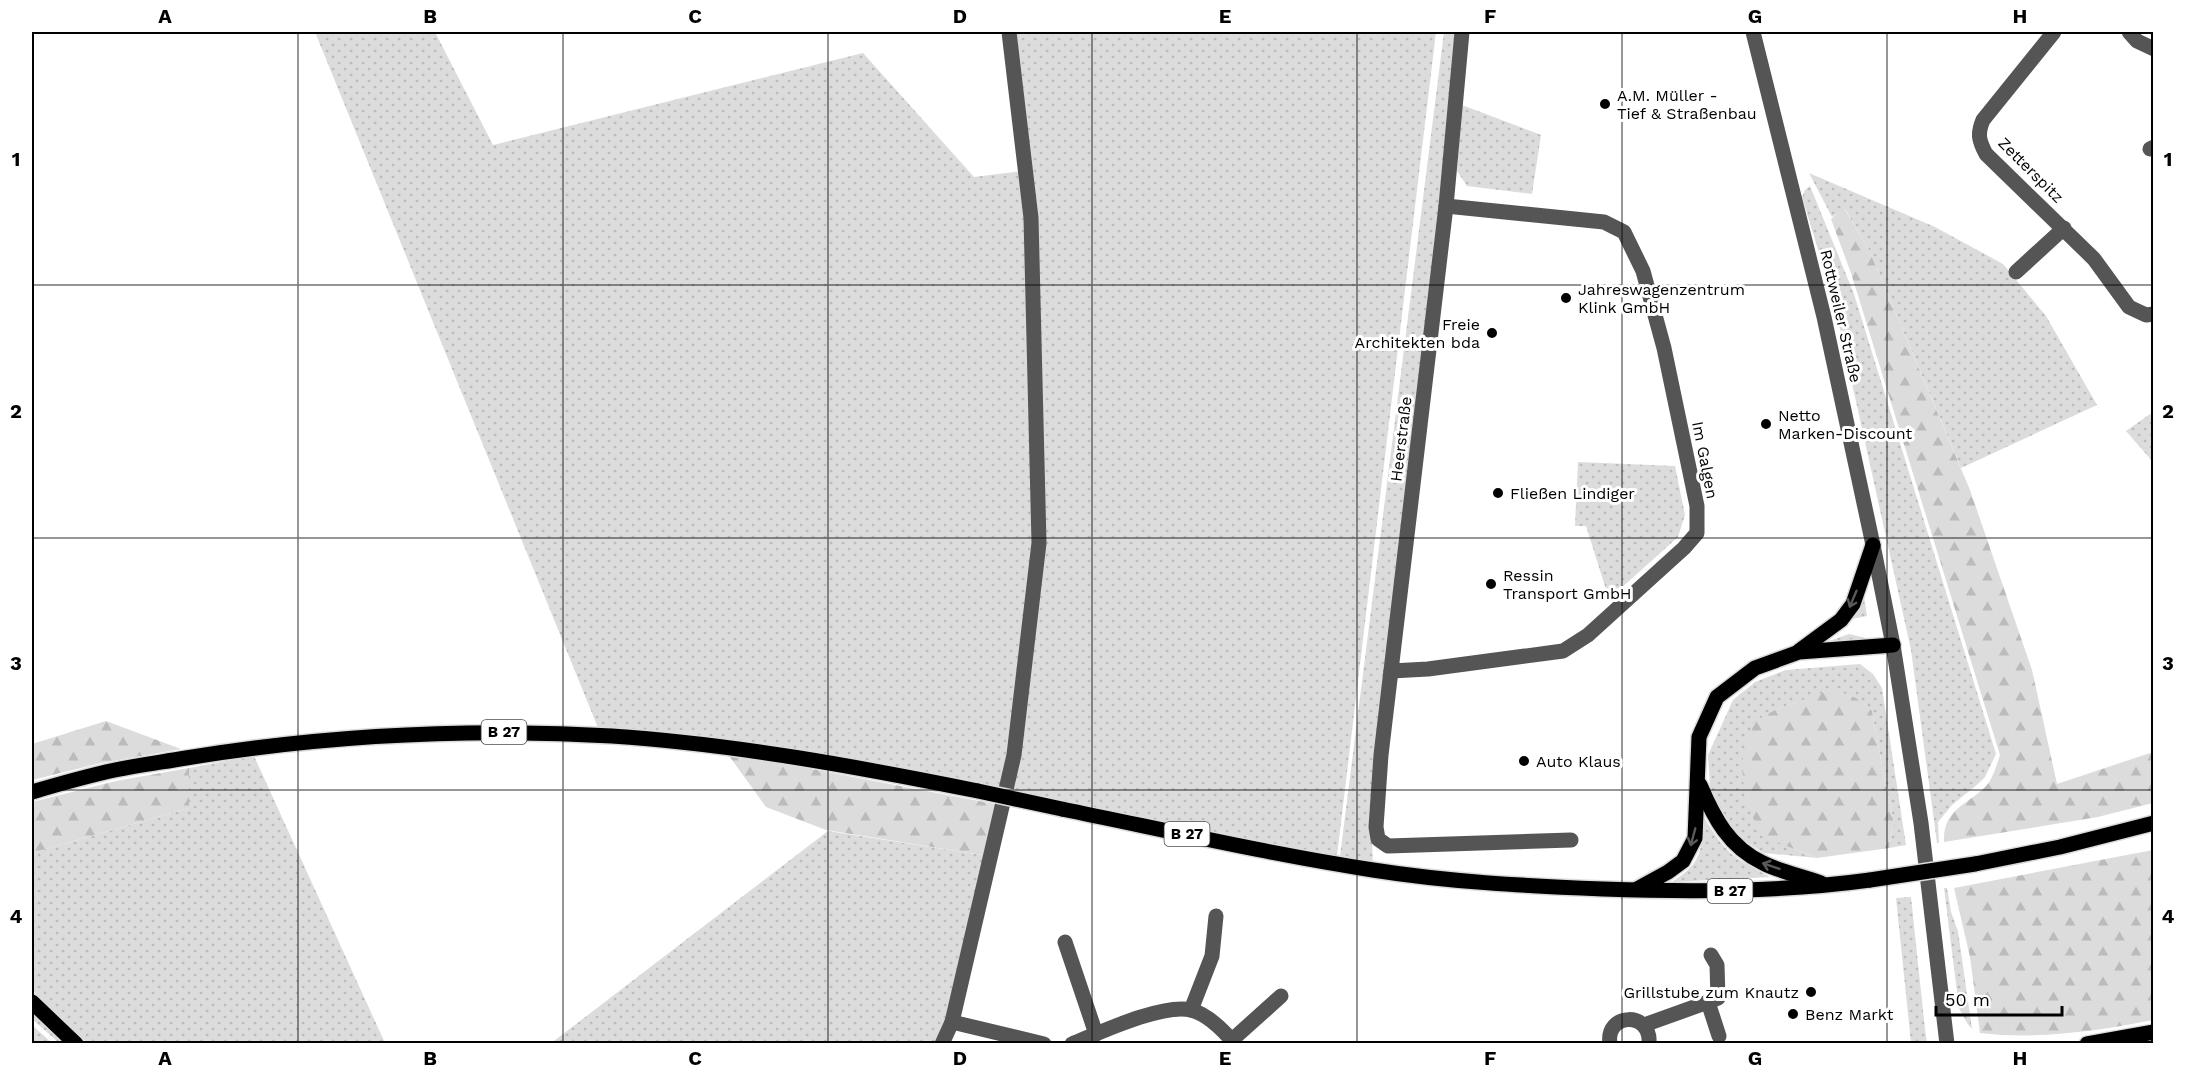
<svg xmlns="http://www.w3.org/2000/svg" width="2185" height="1075" font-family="'Work Sans',sans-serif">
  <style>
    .grass { fill: url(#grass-dots) }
    .forest { fill: url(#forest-firs) }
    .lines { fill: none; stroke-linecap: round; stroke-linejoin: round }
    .major-casing { stroke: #dbdbdb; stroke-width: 18 }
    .minor { stroke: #555; stroke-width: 15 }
    .major { stroke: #000; stroke-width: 15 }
    .major-bridge-casing { stroke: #dbdbdb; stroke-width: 18; stroke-linecap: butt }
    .major-bridge { stroke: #000; stroke-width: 15 }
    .oneway { stroke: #595959 }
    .grid { fill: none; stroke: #000; stroke-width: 1.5; stroke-opacity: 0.55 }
    .poi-dot { fill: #000; stroke: #fff; stroke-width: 2 }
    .labels { text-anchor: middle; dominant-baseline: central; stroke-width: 6; stroke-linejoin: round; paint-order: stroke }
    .shield { fill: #fff; stroke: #4c4c4c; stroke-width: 1.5 }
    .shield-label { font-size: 15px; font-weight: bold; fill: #000 }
    .poi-label { font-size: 16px; fill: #000; stroke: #fff; text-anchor: start }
    .street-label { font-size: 16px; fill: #000; stroke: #fff }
    .neatline { fill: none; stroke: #000; stroke-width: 2 }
    .grid-label { font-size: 20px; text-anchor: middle; font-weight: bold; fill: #000 }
  </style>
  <defs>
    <pattern id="grass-dots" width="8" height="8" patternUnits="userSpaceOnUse" patternTransform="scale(1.5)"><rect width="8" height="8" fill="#dcdcdc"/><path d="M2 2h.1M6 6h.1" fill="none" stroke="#bbb" stroke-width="1.8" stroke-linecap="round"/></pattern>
    <pattern id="forest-firs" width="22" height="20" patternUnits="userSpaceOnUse" patternTransform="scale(1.5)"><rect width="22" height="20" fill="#dcdcdc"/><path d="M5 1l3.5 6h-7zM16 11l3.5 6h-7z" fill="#bbb"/></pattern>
  </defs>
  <rect width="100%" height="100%" fill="#fff"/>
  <!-- grass -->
  <g class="grass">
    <polygon points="315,32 435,32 493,145 863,53 974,177 1023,171 1037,543 1001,800 728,748 603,740"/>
    <polygon points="1010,32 1436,32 1336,864 1005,802 1041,545 1033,218"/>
    <polygon points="1444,32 1456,32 1443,208 1372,836 1373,870 1339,864"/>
    <polygon points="1462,105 1541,135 1532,194 1467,186 1457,171"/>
    <polygon points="1809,173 1935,227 2003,264 2046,316 2097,405 1961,468 1869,250 1845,209 1832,217"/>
    <polygon points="1810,186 1854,294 1996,754 1985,777 1978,784 1952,805 1938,822 1939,843 1937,843 1911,650 1834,302 1802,197 1805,190"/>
    <polygon points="2153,412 2153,462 2126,431"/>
    <polygon points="1578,462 1675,466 1685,515 1678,537 1609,599 1586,526 1575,526"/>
    <polygon points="1864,596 1867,616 1852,619"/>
    <polygon points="1849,634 1866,638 1863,644 1815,646"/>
    <polygon points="1860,664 1873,674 1882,688 1906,845 1889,848 1894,822 1885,782 1872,711 1798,702 1777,709 1794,849 1817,858 1764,853 1742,839 1724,819 1710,788 1708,755 1733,700 1755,682 1786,670"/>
    <polygon points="254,756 385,1043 87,1043 32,990 32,853 189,808 189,768"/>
    <path d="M1704,817c21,36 30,41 66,60l-98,5c31,-20 29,-31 32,-65z"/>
    <polygon points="828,831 988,856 939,1043 550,1044"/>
    <polygon points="1944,888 1947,888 1951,912 1958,931 1972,1029 1967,1023 1959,1008"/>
    <polygon points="1911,897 1925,1029 1927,1043 1911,1043 1896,898"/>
    <polygon points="32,997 81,1043 59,1043 32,1019"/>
    <polygon points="32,1025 52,1043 32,1043"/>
  </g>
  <!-- forest -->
  <g class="forest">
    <path d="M1844,208l25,42 101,240 62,180 25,114 96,-32v51l-55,14 -154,25c-1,-34 23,-36 43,-57 6,-7 10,-21 13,-30l-149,-482 -20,-54z"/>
    <polygon points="1833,689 1856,698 1872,711 1885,782 1894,822 1889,848 1817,858 1769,839 1753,818 1744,793 1742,762 1747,742 1755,721 1777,709"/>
    <polygon points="106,721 181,749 101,763 32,780 32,744"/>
    <polygon points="727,753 1000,805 988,856 826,830 766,807"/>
    <polygon points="189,768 189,808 32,853 32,802 116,781"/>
    <path d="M2153,850v170c-55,11 -117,20 -173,13l-10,-76 -16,-69z"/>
  </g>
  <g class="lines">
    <!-- major casing -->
    <g class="major-casing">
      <g id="major">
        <polyline points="1799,651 1841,620 1853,604 1873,545"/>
        <path d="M1700,785c14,33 29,62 63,78 18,9 39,13 58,20"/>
        <path d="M32,792c27,-8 55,-16 83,-22 24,-5 48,-8 71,-12 141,-23 284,-30 426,-22 122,8 247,31 366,55"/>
        <path d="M1062,809c103,21 207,45 311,61 76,12 154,16 230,19 89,3 179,3 267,-9"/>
        <polyline points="1975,864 2060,847 2154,823"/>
        <polyline points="1637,889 1668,872 1683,861 1695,838 1699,737 1717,697 1755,668 1799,652 1893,645"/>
        <polyline points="32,1002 76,1044"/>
        <polyline points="2087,1044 2154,1032"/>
      </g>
    </g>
    <!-- minor -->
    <g class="minor">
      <polyline points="1462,32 1446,206 1381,755 1376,827 1378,839 1388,846 1571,840"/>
      <polyline points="1753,32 1824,317 1873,545 1893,645 1921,823 1947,1044"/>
      <path d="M2054,32l-71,88c-6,14 -4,21 3,34l108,105 35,48 17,8 8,-1"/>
      <polyline points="2129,32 2137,41 2154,49"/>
      <polyline points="2150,149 2154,147"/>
      <polyline points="2016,272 2064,228"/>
      <polyline points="1391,671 1428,669 1563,651 1588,635 1684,548 1697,533 1697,506 1664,348 1643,271 1624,232 1604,222 1446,206"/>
      <polyline points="1065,942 1096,1034"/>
      <polyline points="1708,1002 1718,998 1717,965 1711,955"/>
      <polyline points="1191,1010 1212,956 1216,916"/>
      <polyline points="952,1022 1044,1044"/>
      <polyline points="1644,1025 1708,1002 1719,1036"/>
      <polyline points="1232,1040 1281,996"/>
      <polyline points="942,1044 952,1022 1014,755 1039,543 1031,218 1009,32"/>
      <path d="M1072,1044c27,-11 91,-41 119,-34 16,4 33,21 44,34"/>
      <path d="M1610,1044c-5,-32 42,-33 39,0"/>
    </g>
    <!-- major -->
    <use href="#major" class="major"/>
    <!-- major-bridge casing -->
    <g class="major-bridge-casing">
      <g id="major-bridge">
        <polyline points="978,791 1062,809"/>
        <polyline points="1870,880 1975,864"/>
      </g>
    </g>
    <!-- major-bridge -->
    <use href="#major-bridge" class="major-bridge"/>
  </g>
  <!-- one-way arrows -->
  <defs><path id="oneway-shaft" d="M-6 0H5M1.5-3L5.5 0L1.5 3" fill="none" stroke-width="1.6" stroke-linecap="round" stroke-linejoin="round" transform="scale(1.5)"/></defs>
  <g class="oneway">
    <use href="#oneway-shaft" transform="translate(1853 599) rotate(113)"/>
    <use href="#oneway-shaft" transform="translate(1693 837) rotate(105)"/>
    <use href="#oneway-shaft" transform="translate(1771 866) rotate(-161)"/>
  </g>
  <!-- grid -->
  <path class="grid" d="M298,32v1012M563,32v1012M828,32v1012M1092,32v1012M1357,32v1012M1622,32v1012M1887,32v1012M32,285h2122M32,538h2122M32,790h2122"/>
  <!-- markers -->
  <g class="poi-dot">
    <circle cx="1605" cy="104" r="6"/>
    <circle cx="1566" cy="298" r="6"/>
    <circle cx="1492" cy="333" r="6"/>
    <circle cx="1766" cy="424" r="6"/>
    <circle cx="1498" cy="493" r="6"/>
    <circle cx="1491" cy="584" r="6"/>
    <circle cx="1524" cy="761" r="6"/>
    <circle cx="1811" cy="992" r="6"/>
    <circle cx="1793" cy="1014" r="6"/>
  </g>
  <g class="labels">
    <!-- shield labels -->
    <g class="shield">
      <rect x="481.5" y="720" width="45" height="24" rx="4.5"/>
      <rect x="1164.5" y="822" width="45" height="24" rx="4.5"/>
      <rect x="1707.5" y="879" width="45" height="24" rx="4.5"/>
    </g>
    <g class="shield-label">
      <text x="504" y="732">B 27</text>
      <text x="1187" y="834">B 27</text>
      <text x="1730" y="891">B 27</text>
    </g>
    <!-- poi labels -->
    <g class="poi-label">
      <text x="1617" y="95">A.M. Müller -<tspan x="1617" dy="18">Tief &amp; Straßenbau</tspan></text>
      <text x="1578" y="289">Jahreswagenzentrum<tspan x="1578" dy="18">Klink GmbH</tspan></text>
      <text x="1480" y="324" text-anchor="end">Freie<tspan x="1480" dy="18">Architekten bda</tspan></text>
      <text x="1778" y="415">Netto<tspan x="1778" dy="18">Marken-Discount</tspan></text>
      <text x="1510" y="493">Fließen Lindiger</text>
      <text x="1503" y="575">Ressin<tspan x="1503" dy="18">Transport GmbH</tspan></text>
      <text x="1536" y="761">Auto Klaus</text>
      <text x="1799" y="992" text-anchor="end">Grillstube zum Knautz</text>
      <text x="1805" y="1014">Benz Markt</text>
    </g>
    <!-- street labels -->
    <g class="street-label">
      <text transform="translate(2031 170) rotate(45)">Zetterspitz</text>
      <text transform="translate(1841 316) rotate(77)">Rottweiler Straße</text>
      <text transform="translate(1401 439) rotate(-83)">Heerstraße</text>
      <text transform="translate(1705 460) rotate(79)">Im Galgen</text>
    </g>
  </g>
  <!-- border -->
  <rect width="2185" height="1075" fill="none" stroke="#ffffff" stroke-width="66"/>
  <!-- scale -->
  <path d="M1936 1006v9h126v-9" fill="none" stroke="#000000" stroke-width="3"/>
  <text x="1945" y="1006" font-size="18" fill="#000000" stroke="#ffffff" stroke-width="4.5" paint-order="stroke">50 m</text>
  <rect x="33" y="33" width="2119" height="1009" class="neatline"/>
  <g class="grid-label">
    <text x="165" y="23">A</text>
    <text x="430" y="23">B</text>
    <text x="695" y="23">C</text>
    <text x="960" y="23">D</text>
    <text x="1225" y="23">E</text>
    <text x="1490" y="23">F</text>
    <text x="1755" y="23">G</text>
    <text x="2020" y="23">H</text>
    <text x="16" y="166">1</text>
    <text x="2168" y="166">1</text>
    <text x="16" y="418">2</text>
    <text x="2168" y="418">2</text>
    <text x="16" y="670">3</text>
    <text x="2168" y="670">3</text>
    <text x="16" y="923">4</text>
    <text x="2168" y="923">4</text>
    <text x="165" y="1065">A</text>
    <text x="430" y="1065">B</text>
    <text x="695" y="1065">C</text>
    <text x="960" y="1065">D</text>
    <text x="1225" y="1065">E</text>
    <text x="1490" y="1065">F</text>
    <text x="1755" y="1065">G</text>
    <text x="2020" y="1065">H</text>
  </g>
</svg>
